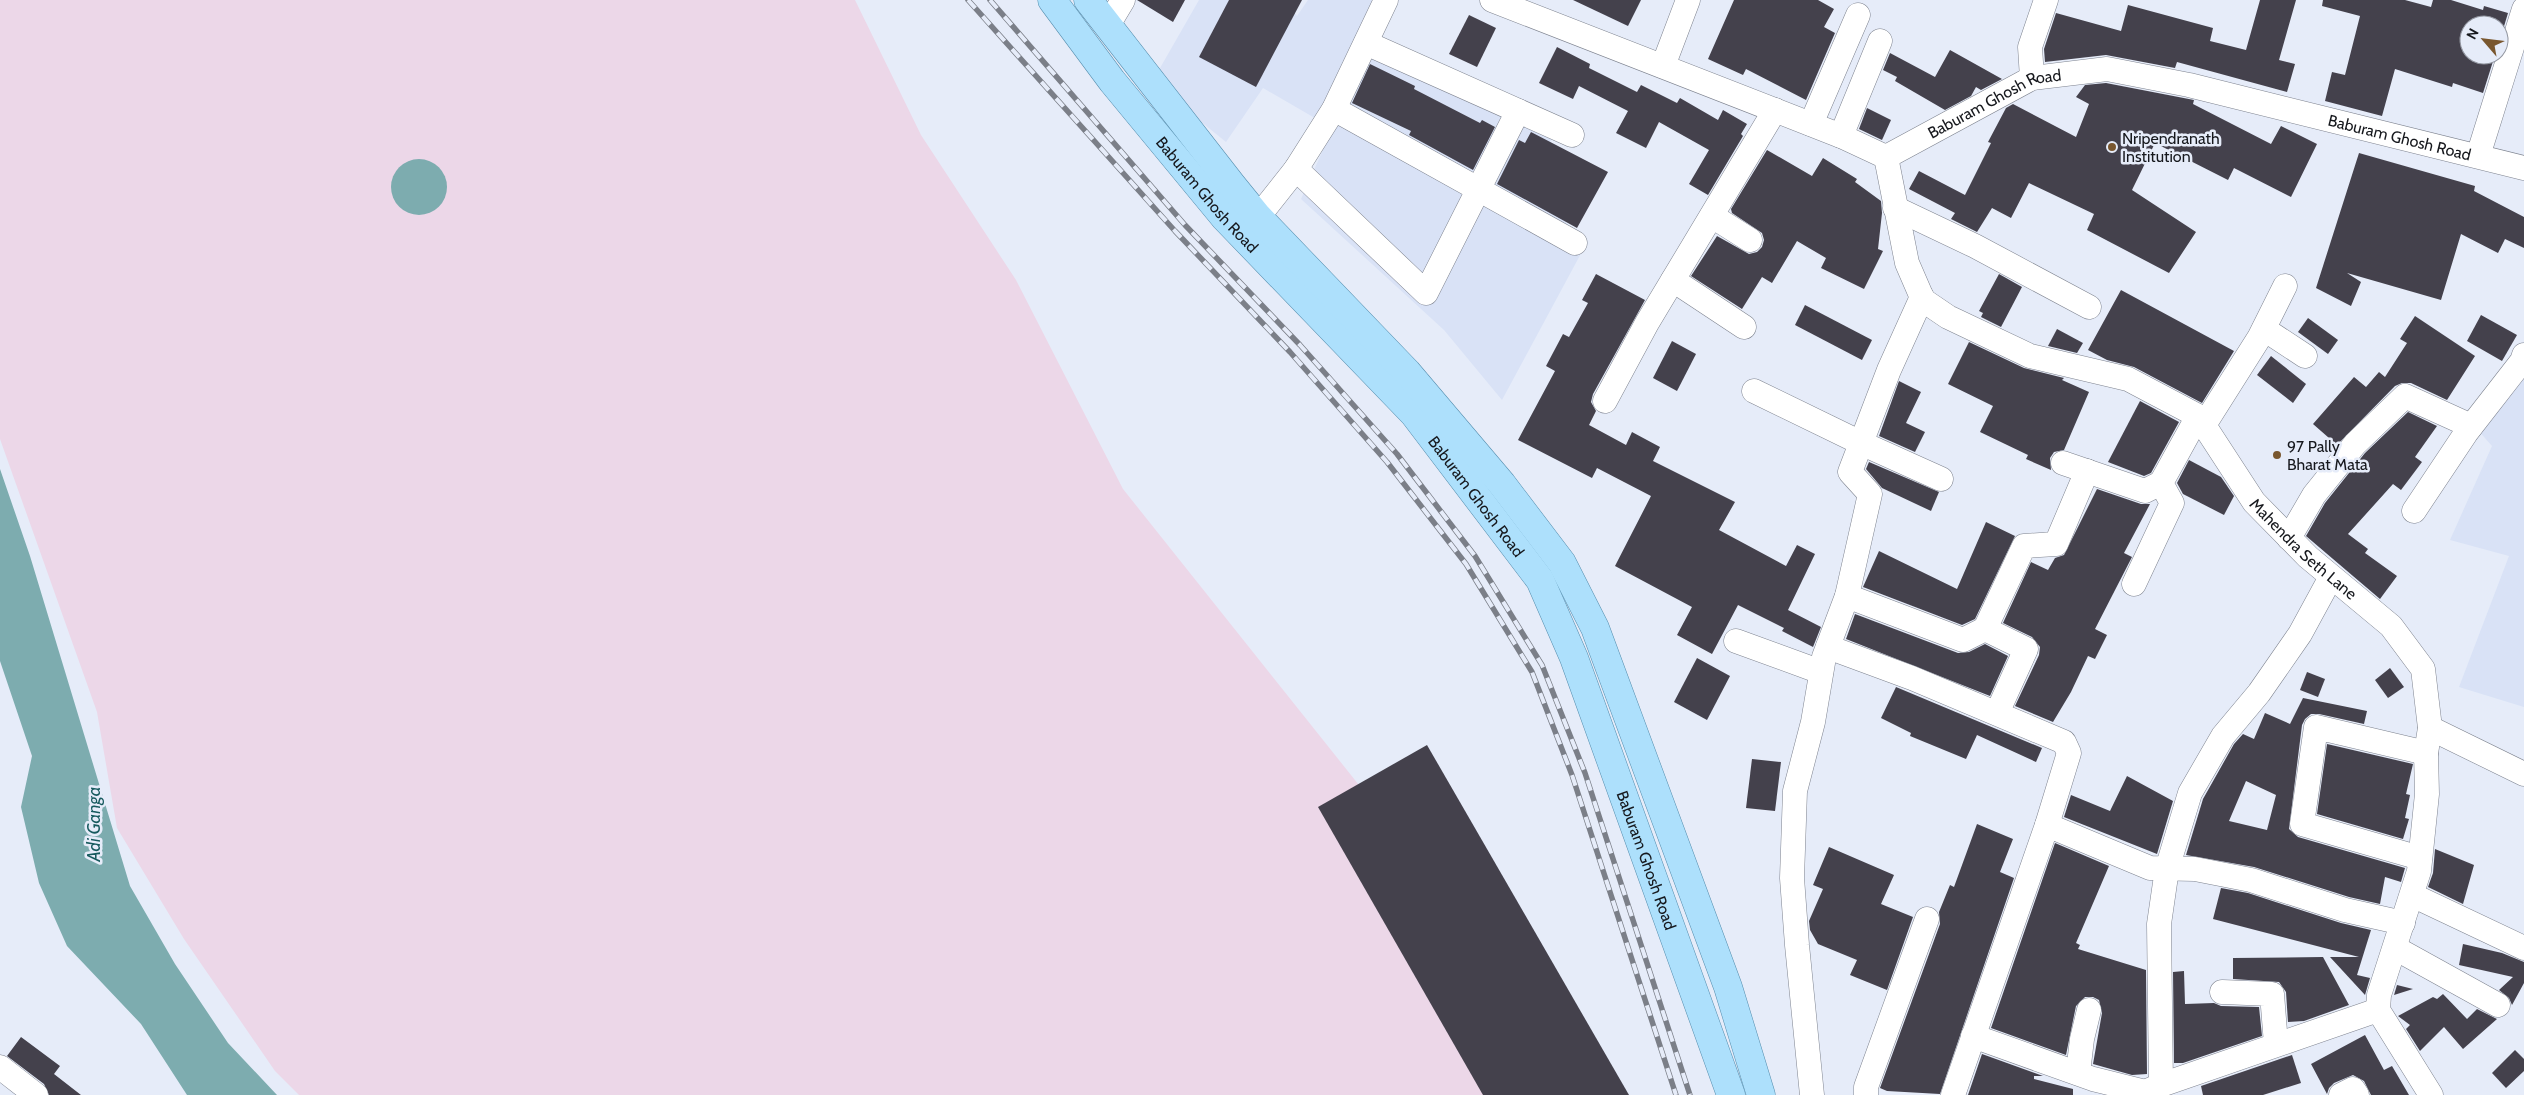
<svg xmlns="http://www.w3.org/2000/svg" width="2524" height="1095" font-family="Cabin,sans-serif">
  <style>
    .built { fill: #d9e2f6 }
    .green { fill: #ecd7e8 }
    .water { fill: #7dacaf }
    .building { fill: #44414c; fill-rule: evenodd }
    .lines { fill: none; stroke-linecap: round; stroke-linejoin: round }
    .minor-casing { stroke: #7e838f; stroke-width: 25 }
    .major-casing { stroke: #558dad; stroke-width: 29 }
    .minor { stroke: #fff; stroke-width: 24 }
    .major { stroke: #ade0fc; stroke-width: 28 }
    .rail-casing { stroke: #7b7f88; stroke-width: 5.5 }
    .rail { stroke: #e6ecf9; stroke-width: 4; stroke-dasharray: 11; stroke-linecap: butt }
    .poi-dot { fill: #79572f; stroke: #e6ecf9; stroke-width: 2 }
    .labels { text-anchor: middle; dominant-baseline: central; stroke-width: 5; stroke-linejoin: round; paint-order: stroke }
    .street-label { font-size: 16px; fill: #16181d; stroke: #e6ecf9 }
    .poi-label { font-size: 16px; fill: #16181d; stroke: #e6ecf9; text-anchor: start }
    .water-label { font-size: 18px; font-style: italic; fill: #175a5e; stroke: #e6ecf9 }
  </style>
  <rect width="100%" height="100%" fill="#e6ecf9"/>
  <!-- built -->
  <g class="built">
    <polygon points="1199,0 1284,0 1297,16 1308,0 1379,0 1320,121 1263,88 1226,142 1152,82"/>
    <polygon points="1374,36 1559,122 1533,181 1585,246 1502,400 1444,330 1301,199"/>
    <polygon points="2524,371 2524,707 2459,687 2509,556 2450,540 2492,446 2477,429"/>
  </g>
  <!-- green -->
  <polygon class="green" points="0,0 855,0 921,135 1016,280 1123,489 1606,1095 299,1095 275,1071 184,939 117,828 97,712 0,439"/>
  <!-- water -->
  <g class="water">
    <circle cx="419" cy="187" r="28"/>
    <polygon points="0,469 30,556 130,886 175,964 228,1043 277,1095 187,1095 141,1024 67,946 39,883 21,807 32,756 0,661"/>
  </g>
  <!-- building -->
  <g class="building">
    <polygon points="1137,0 1185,0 1173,22"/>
    <polygon points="1229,0 1302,0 1256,87 1199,57"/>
    <polygon points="1573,0 1641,0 1628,26"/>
    <polygon points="1734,0 1818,0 1834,9 1824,27 1835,33 1806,100 1746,69 1743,75 1708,59"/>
    <polygon points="2260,0 2296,0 2279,60 2295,64 2287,92 2177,62 2175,68 2106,55 2045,62 2044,49 2056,13 2121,31 2128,5 2213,28 2210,41 2246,50"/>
    <polygon points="2323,0 2405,0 2431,7 2433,0 2451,0 2483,10 2484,6 2508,13 2499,43 2499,25 2469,25 2469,55 2495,55 2483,93 2453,83 2452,87 2395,69 2382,116 2325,101 2332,72 2345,75 2360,16 2322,6"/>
    <polygon points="1469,15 1496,28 1477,67 1449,54"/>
    <polygon points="1557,47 1590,64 1589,68 1637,92 1641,85 1677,103 1680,98 1718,120 1723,110 1747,124 1741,134 1743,136 1708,195 1689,184 1709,150 1659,122 1646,148 1616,133 1628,111 1579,86 1573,99 1539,83"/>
    <polygon points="1950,50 2002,79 1981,90 1976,87 1971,96 1945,110 1895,81 1897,77 1883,70 1890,53 1935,77"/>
    <polygon points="1370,64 1415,86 1414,89 1480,123 1482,120 1495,127 1473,170 1409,135 1411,131 1352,103"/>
    <polygon points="2106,83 2194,100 2193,104 2271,144 2281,126 2317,144 2291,197 2234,168 2228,180 2155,143 2132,190 2196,232 2169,273 2087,230 2094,214 2029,183 2011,218 1992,208 1977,232 1951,219 1955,213 1909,189 1919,171 1965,195 1991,143 1988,142 2006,108 2013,104 2076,137 2089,104 2076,97 2085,85"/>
    <polygon points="1867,108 1891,120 1882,140 1859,129"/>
    <polygon points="1531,132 1608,172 1577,228 1497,184 1519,140 1525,143"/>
    <polygon points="1767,150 1812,176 1823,158 1857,179 1855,182 1881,201 1882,213 1878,249 1883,251 1864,289 1821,268 1826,258 1797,241 1772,283 1762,277 1742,309 1691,276 1717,236 1749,254 1757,252 1762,247 1764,240 1762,233 1732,213 1731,209"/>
    <polygon points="2359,153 2475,186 2474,191 2524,217 2524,248 2505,239 2498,253 2461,234 2441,300 2347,273 2361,282 2351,306 2316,288"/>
    <polygon points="1596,274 1645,300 1593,394 1591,402 1596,411 1589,425 1626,445 1632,432 1660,447 1653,461 1735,502 1719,530 1786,566 1797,545 1815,554 1788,610 1821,627 1813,647 1782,631 1784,628 1738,605 1712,654 1677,635 1692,607 1615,566 1651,496 1597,468 1592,478 1518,440 1555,371 1546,366 1563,334 1569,337 1588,303 1582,300"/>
    <polygon points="1999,274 2022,287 2001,327 1981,317 1983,313 1979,311"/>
    <polygon points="2121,290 2234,351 2202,403 2134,367 2107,360 2088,350"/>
    <polygon points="1805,305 1872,340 1862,360 1795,325"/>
    <polygon points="2481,315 2517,335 2502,361 2467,341"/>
    <polygon points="2415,316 2475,356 2447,400 2411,383 2402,383 2395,386 2337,445 2313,424 2354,377 2366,387 2379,372 2385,377 2407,343 2400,339"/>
    <polygon points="2308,318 2338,340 2328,354 2298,332"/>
    <polygon points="2057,329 2083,343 2077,353 2048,346"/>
    <polygon points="1672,341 1696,354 1677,391 1653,378"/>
    <polygon points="1969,342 2024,368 2064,378 2062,380 2089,392 2064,450 2054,452 2050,458 2051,470 2026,459 2028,455 1980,432 1993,406 1948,384"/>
    <polygon points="2271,356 2306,384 2293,403 2257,375"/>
    <polygon points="1899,381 1921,392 1906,423 1925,432 1915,452 1879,436"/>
    <polygon points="2140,401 2179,422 2151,473 2144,476 2108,462"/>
    <polygon points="2408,412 2437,426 2415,457 2422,462 2401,490 2393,484 2348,534 2368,549 2365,553 2397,576 2380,599 2306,536 2325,503 2365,453"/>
    <polygon points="2189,460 2221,477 2234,496 2224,515 2183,494 2177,483"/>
    <polygon points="1869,462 1939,492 1931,511 1882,488 1866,469"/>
    <polygon points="2097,489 2141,504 2150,504 2124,553 2132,557 2095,629 2107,635 2095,659 2088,656 2071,692 2053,722 2015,706 2039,655 2040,647 2032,637 2003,623 2031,562 2048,570 2055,558 2064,555"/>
    <polygon points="1986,522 2015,536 1975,619 1962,625 1863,587 1879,551 1957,589"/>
    <polygon points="1855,614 1958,653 1969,652 1985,644 2008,656 1990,696 1846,639"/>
    <polygon points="1697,658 1730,676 1707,720 1674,702"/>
    <polygon points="2390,668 2404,687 2388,698 2375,680"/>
    <polygon points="2307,672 2325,679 2318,697 2300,690"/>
    <polygon points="1896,687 2042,748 2036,762 1977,735 1966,759 1910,736 1911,733 1881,718"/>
    <path d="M2303,698l64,13 -3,13 -45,-10h-8l-6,5 -3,6 -13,104 9,8 107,31 -4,14 -16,-5 -5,27 -31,-7 -95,-30 -68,-12 17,-56 31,-55 9,-10 11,5 11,-26 25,11zM2246,781l30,14 -9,35 -38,-9z"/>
    <polygon points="2327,744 2413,764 2406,794 2410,795 2405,818 2409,819 2403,839 2317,814"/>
    <polygon points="1427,745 1629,1095 1483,1095 1318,807"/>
    <polygon points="1752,759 1781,762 1775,811 1746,808"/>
    <polygon points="2127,776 2173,801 2157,854 2064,817 2071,795 2110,811"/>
    <polygon points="1977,824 2013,839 2000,872 2014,878 1940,1094 1887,1091 1880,1088 1940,924 1939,912 1950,885 1954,887"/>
    <polygon points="2055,843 2109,866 2076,943 2080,945 2078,949 2146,970 2147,1074 2132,1075 2093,1064 2102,1013 2099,1000 2093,997 2085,997 2076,1006 2066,1055 1991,1028"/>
    <polygon points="1829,847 1894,875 1881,904 1913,917 1887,990 1850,975 1857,960 1818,944 1810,930 1809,921 1823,889 1813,885"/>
    <polygon points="2435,849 2474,865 2463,904 2428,887 2433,873"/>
    <polygon points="2221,888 2248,893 2341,923 2371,930 2357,975 2370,978 2365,995 2330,957 2359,957 2213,919"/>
    <polygon points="2463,944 2502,953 2524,962 2524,983 2512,1005 2509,998 2499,990 2513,977 2459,965"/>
    <polygon points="2323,957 2349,1005 2304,1021 2288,1022 2286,992 2279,982 2233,979 2233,958"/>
    <polygon points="2184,971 2185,1004 2214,1003 2221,1006 2259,1007 2262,1036 2183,1063 2174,1063 2173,972"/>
    <polygon points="2397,985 2413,989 2394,995"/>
    <polygon points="2443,994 2467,1019 2477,1009 2497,1019 2463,1049 2444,1027 2420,1051 2406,1029 2410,1025 2398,1016 2433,997 2437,999"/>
    <polygon points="2365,1035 2384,1070 2392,1066 2409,1095 2371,1095 2364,1081 2353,1075 2334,1083 2329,1088 2327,1094 2311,1064"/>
    <polygon points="21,1037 60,1066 54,1074 81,1095 49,1095 44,1084 7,1056"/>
    <polygon points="2515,1050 2524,1059 2524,1071 2506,1088 2492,1073"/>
    <polygon points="1982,1054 2043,1076 2034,1076 2034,1079 2073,1089 2073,1095 1968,1095"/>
    <polygon points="2292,1055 2301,1083 2263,1095 2203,1095 2201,1086"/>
  </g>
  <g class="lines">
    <!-- minor casing -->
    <g class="minor-casing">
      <g id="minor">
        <polyline points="1492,0 1841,136 1886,157"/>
        <polyline points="1108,25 1123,0"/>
        <polyline points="1366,43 1572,135"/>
        <polyline points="1663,66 1688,0"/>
        <polyline points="2032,78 2030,47 2046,0"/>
        <polyline points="1334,109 1575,243"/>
        <polyline points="1811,124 1858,15"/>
        <polyline points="1841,136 1880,41"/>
        <polyline points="2478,156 2524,9"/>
        <path id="s1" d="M1886,157l21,106 16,37 25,17 82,39 98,23 70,37 56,86 54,55 83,69 32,43 7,59 -4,25 1,41 -8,77 -40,124 -1,15 53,85"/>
        <path id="s2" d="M1886,157l146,-79 75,-9 82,16 335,83"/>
        <polyline points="1296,169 1426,293 1518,111"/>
        <polyline points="1895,208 1975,246 2089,307"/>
        <polyline points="1712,216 1750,240"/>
        <polyline points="1258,217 1296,169 1334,109 1386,0"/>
        <polyline points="1673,280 1744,327"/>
        <polyline points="2264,329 2305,356"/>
        <polyline points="1754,391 1861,443 1941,479"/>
        <polyline points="1605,401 1647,323 1775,110"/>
        <polyline points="2204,425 2259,338 2285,286"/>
        <polyline points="2063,463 2145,491 2161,483"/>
        <polyline points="2414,511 2466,433 2522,361 2524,355"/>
        <polyline points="2289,538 2314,495 2355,444 2405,396 2471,426"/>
        <polyline points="2134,584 2172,503 2161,483 2198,416"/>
        <polyline points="1847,596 1963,640 1985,629"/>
        <polyline points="1736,641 1821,672"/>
        <polyline points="1828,647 1912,678 2064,742 2069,753 2047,825"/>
        <polyline points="1997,713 2026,649 1985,629 2024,546 2056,544 2087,471"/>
        <polyline points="2430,728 2524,774"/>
        <polyline points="2420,858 2302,824 2316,727 2426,753"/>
        <polyline points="2412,895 2524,948"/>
        <polyline points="2395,948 2498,1005"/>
        <polyline points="2222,992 2272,994 2276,1044"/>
        <polyline points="1973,1036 2093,1079 2145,1092"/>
        <polyline points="0,1067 36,1095"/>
        <polyline points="2078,1073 2082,1039 2089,1010"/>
        <polyline points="2161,1085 2159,924 2167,869 2190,793 2223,736 2259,693 2300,634 2331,577"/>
        <polyline points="1812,1095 1797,945 1792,878 1795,791 1813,722 1824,657 1847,596 1870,494 1850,472 1889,370 1922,297"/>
        <polyline points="1866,1095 1866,1087 1927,919"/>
        <polyline points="1953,1095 2047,825 2150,868 2195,869 2251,880 2345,910 2403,923"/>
        <polyline points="2145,1095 2145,1092 2161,1085 2378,1010"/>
        <polyline points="2341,1095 2353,1089 2357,1095"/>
      </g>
    </g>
    <!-- major casing -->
    <g class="major-casing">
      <g id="major">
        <path id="s3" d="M1052,0l60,81 113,137 189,196 126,166 34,78 157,437"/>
        <polyline points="1088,0 1232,185 1258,217 1407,372 1502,484 1562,563 1595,628 1728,987 1761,1095"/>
      </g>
    </g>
    <!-- minor -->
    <use href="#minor" class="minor"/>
    <!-- major -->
    <use href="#major" class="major"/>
    <!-- rail casing -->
    <g class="rail-casing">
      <g id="rail">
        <polyline points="968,0 1175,231 1290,352 1387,462 1466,564 1532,672 1572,775 1676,1095"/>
        <polyline points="990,0 1185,225 1300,345 1397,454 1475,556 1542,665 1585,773 1690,1095"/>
      </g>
    </g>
    <!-- rail -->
    <use href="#rail" class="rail"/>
  </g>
  <!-- markers -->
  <g class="poi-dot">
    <circle cx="2112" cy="147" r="5"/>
    <circle cx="2277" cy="455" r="5"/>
  </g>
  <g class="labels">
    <!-- street labels -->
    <g class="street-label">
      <text stroke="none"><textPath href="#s2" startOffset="122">Baburam Ghosh Road</textPath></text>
      <text stroke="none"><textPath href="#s2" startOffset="542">Baburam Ghosh Road</textPath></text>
      <text stroke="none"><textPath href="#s3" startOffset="249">Baburam Ghosh Road</textPath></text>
      <text stroke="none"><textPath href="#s3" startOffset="654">Baburam Ghosh Road</textPath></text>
      <text stroke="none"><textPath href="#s1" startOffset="620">Mahendra Seth Lane</textPath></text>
      <text stroke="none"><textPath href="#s3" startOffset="1059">Baburam Ghosh Road</textPath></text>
    </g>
    <!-- poi labels -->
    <g class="poi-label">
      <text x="2122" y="138">Nripendranath<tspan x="2122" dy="18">Institution</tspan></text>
      <text x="2287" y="446">97 Pally<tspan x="2287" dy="18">Bharat Mata</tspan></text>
    </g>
    <!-- water labels -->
    <g class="water-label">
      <text transform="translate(94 824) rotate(-90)">Adi Ganga</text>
    </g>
  </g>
  <!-- north arrow -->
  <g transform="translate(2484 40) rotate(298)"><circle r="24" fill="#e6ecf9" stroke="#9397a1"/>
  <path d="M0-4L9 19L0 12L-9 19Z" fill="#79572f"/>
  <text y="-8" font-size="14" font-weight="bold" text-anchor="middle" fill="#16181d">N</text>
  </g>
</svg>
